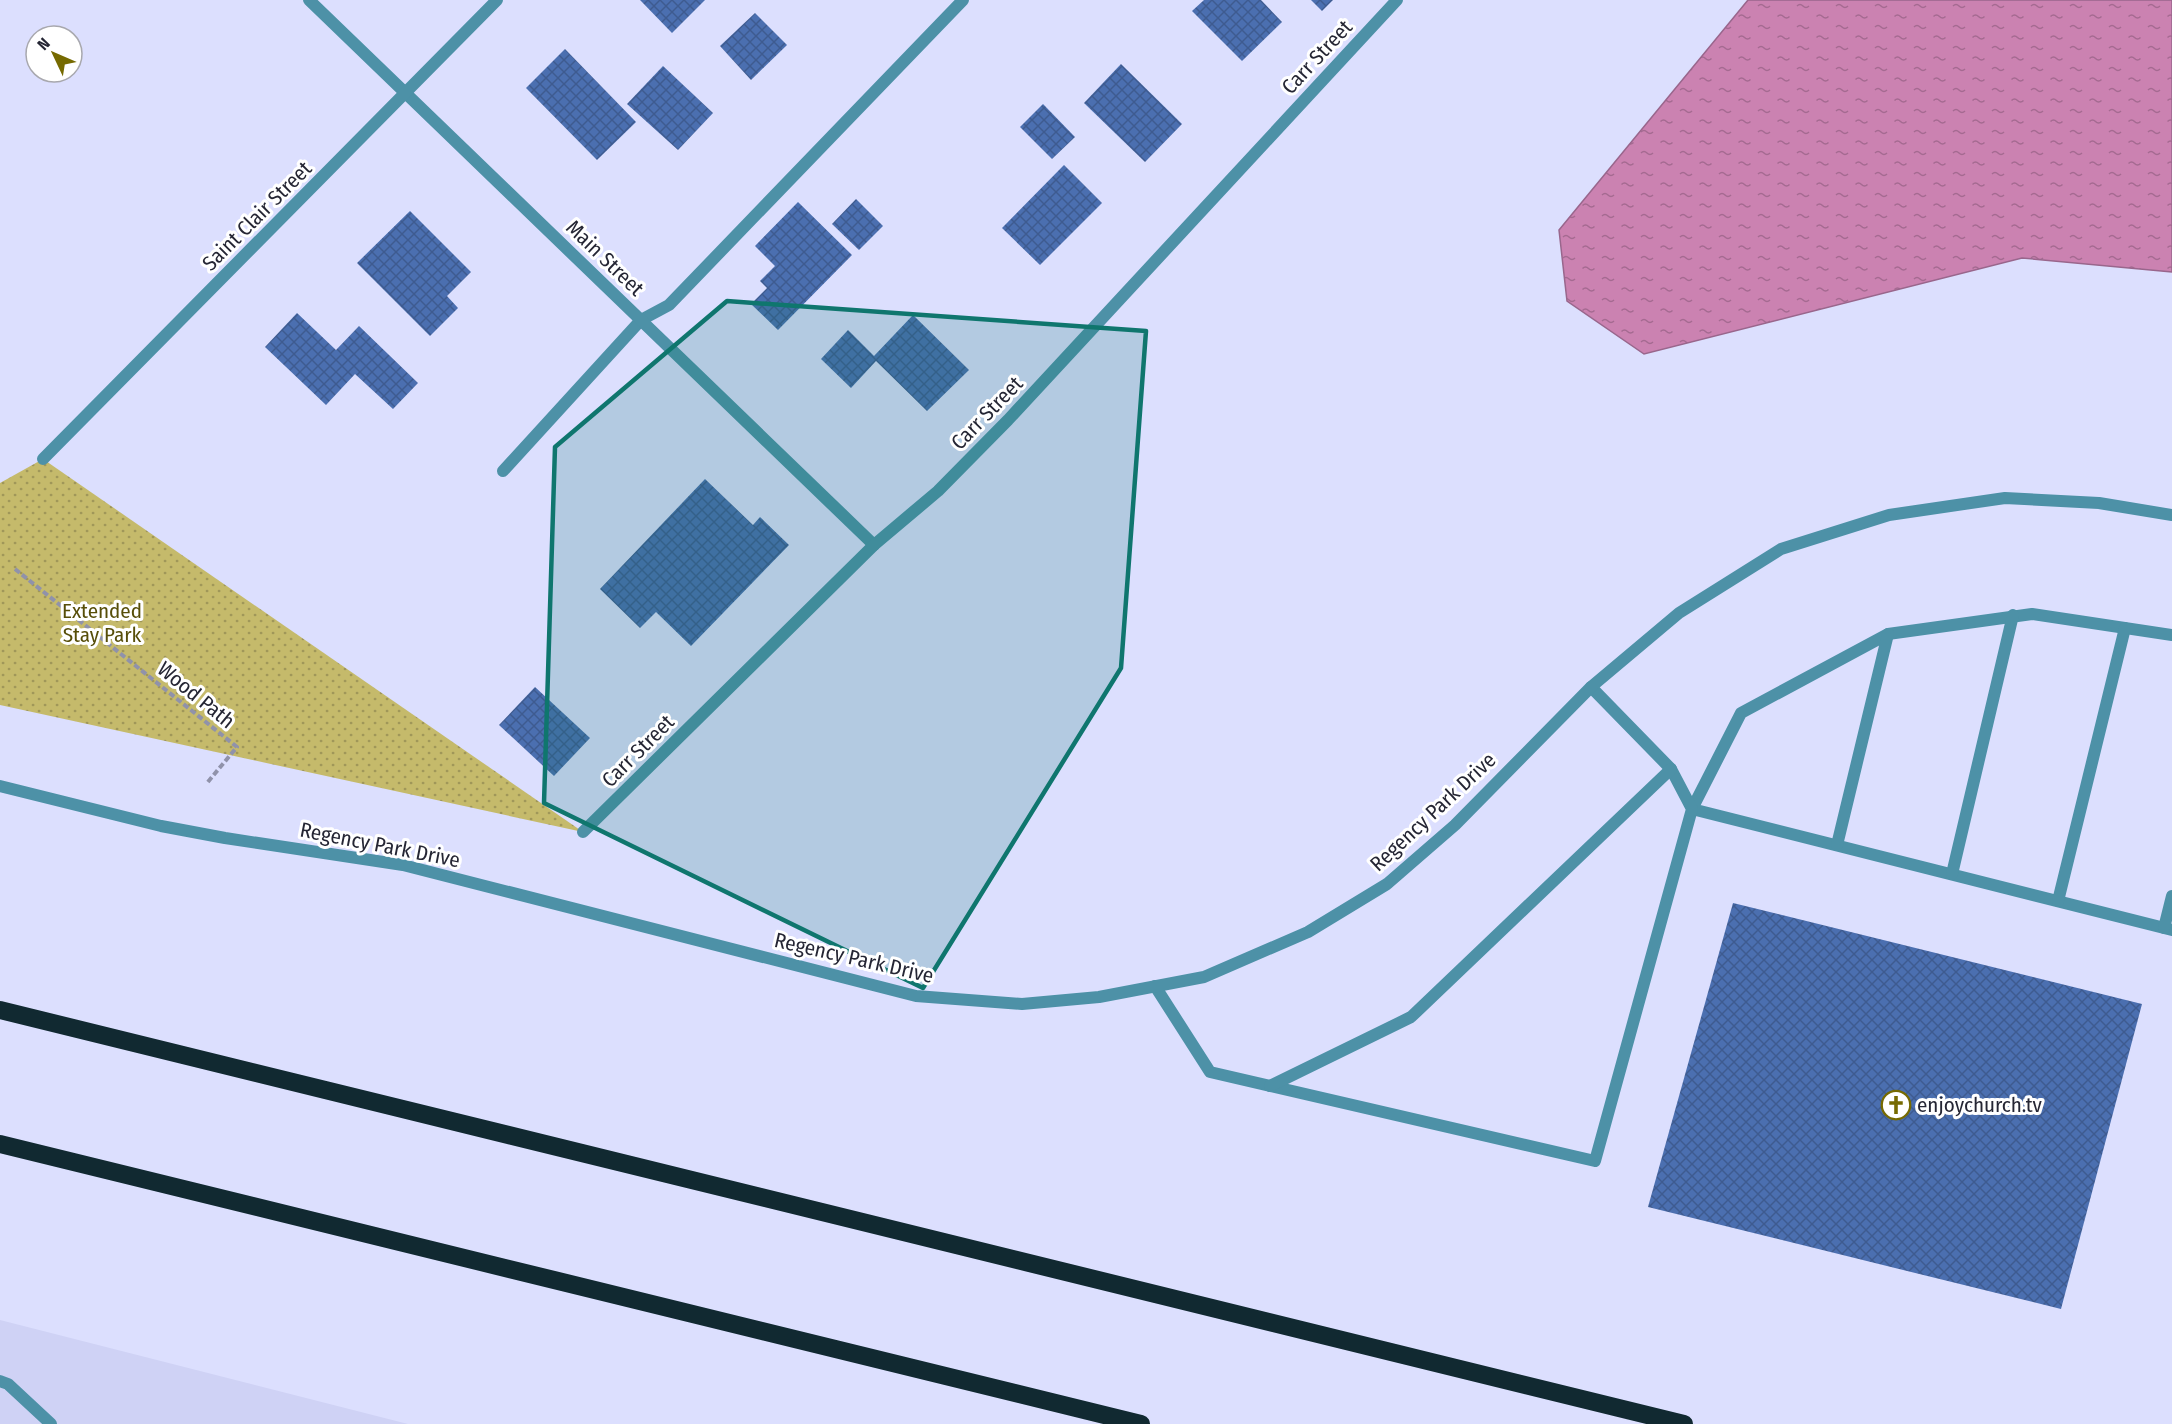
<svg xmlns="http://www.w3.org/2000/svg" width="2172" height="1424" font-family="'Fira Sans Condensed',sans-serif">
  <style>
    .built { fill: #cfd2f5 }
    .park { fill: url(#park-dots) }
    .water { fill: url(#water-ripples); stroke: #99668c; stroke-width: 1.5 }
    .building { fill: url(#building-cross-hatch) }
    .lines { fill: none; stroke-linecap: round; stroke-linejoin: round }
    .path { stroke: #9092aa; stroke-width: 4; stroke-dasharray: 6 3; stroke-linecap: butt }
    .service { stroke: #4d91a7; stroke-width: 12 }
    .minor { stroke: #4d91a7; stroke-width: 12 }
    .tertiary { stroke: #4d91a7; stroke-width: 12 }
    .motorway { stroke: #112931; stroke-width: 18 }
    .marked { fill: #0f766e; fill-opacity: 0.2; stroke: #0f766e; stroke-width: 4.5; stroke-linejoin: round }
    .labels { text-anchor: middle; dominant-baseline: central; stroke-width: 6; stroke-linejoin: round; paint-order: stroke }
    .street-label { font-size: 21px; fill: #252634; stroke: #fff }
    .park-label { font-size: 21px; fill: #574e09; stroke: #fff }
    .poi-label { font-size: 21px; fill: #252634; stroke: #fff; text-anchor: start }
  </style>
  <defs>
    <pattern id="park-dots" width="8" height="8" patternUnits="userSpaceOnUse" patternTransform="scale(1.5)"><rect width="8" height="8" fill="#c5ba6b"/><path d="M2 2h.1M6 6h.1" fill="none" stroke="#a09759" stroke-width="1.8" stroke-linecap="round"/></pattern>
    <pattern id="water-ripples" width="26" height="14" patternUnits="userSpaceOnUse" patternTransform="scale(1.5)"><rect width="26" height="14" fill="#cb82b1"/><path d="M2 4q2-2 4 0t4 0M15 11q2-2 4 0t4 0" fill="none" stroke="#a56a91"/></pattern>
    <pattern id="building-cross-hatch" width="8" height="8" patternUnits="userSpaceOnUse" patternTransform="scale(1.5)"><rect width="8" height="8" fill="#4b6fb0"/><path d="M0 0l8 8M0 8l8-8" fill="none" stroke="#3e5b90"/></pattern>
  </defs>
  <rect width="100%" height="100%" fill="#dcdffe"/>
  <!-- built -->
  <polygon class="built" points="0,1320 408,1424 0,1424"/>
  <!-- park -->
  <polygon class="park" points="43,459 583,832 0,705 0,483"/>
  <!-- water -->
  <polygon class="water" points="1748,0 2172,0 2172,272 2022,258 1644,354 1567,301 1559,230"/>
  <!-- building -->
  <g class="building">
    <polygon points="640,0 705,0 672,33"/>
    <polygon points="1204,0 1261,0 1282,22 1242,61 1192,11"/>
    <polygon points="1311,0 1333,0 1322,11"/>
    <polygon points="755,13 787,45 751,80 720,46"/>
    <polygon points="565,49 636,122 597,160 526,88"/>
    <polygon points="1121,64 1182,124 1145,162 1084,103"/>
    <polygon points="663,66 713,113 678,150 627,104"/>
    <polygon points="1043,104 1075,137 1052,159 1020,127"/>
    <polygon points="1064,165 1102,203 1040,265 1002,228"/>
    <polygon points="856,199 883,226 859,250 832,224"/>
    <polygon points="798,202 852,255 778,330 751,304 767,288 760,281 775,266 755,246"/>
    <polygon points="410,211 471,272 447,296 458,308 430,336 357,263"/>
    <polygon points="297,313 336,350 359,326 418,383 393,409 355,374 326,405 265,347"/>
    <polygon points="913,315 969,370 927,411 876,361 851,388 821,359 848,330 874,356"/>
    <polygon points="705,479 753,525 760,517 789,545 691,646 656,612 640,628 600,589"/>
    <polygon points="535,687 590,738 554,776 499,725"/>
    <polygon points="1733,903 2142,1004 2061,1309 1648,1207"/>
  </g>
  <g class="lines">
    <!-- path -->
    <polyline class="path" points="15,569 237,747 207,783"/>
    <!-- service -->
    <g class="service">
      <polyline points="503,471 641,320 669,305 963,0"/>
      <polyline points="2172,635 2032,614 1888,634 1741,713 1692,809 2172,930"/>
      <polyline points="1837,845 1888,634"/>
      <polyline points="1952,874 2013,615"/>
      <polyline points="2058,901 2125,628"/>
      <polyline points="2164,928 2172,896"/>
      <polyline points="1155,986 1210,1072 1595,1161 1692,809 1671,769 1591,687"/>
      <polyline points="1270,1086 1411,1017 1671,769"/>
      <polyline points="0,1381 8,1384 51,1424"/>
    </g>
    <!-- minor -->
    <g class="minor">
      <polyline points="309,0 874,545"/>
      <polyline points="43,459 497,0"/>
      <polyline points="583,832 874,545 938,491 1008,420 1397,0"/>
    </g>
    <!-- tertiary -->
    <polyline class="tertiary" points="0,786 161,826 225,838 403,865 916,996 1022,1004 1099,997 1204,977 1308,932 1387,884 1455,825 1591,687 1679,613 1781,549 1889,515 2005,498 2099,503 2172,515"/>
    <!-- motorway -->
    <g class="motorway">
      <polyline points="0,1010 1684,1424"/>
      <polyline points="0,1144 1141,1424"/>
    </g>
  </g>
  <!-- marked area -->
  <path class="marked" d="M727,301l419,30 -25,337 -198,320 -379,-185 11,-356z"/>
  <!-- icons -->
  <defs>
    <g id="church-ring" transform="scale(1.5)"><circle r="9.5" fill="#fff" stroke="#766a01" stroke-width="1.5"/><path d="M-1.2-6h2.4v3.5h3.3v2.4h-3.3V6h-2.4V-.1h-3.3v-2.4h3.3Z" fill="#766a01"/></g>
  </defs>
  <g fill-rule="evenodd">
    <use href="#church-ring" x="1896" y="1105"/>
  </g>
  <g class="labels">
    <!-- street labels -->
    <g class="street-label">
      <text transform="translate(1317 57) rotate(-47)">Carr Street</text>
      <text transform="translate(257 216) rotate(-45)">Saint Clair Street</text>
      <text transform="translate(605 258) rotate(44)">Main Street</text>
      <text transform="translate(987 413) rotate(-46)">Carr Street</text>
      <text transform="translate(196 695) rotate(39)">Wood Path</text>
      <text transform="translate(638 751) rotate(-45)">Carr Street</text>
      <text transform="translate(1433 812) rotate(-43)">Regency Park Drive</text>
      <text transform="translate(380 845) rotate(11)">Regency Park Drive</text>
      <text transform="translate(854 958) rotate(13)">Regency Park Drive</text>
    </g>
    <!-- park labels -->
    <g class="park-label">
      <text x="102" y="611">Extended<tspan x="102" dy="24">Stay Park</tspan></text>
    </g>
    <!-- poi labels -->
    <g class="poi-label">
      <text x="1917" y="1105">enjoychurch.tv</text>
    </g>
  </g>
  <!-- north arrow -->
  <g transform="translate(54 54) rotate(314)"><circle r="28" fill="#ffffff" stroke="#a8a8ae" stroke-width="1.5"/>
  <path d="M0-4.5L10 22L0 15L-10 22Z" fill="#766a01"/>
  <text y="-9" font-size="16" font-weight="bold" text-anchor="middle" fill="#252634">N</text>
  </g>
</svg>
